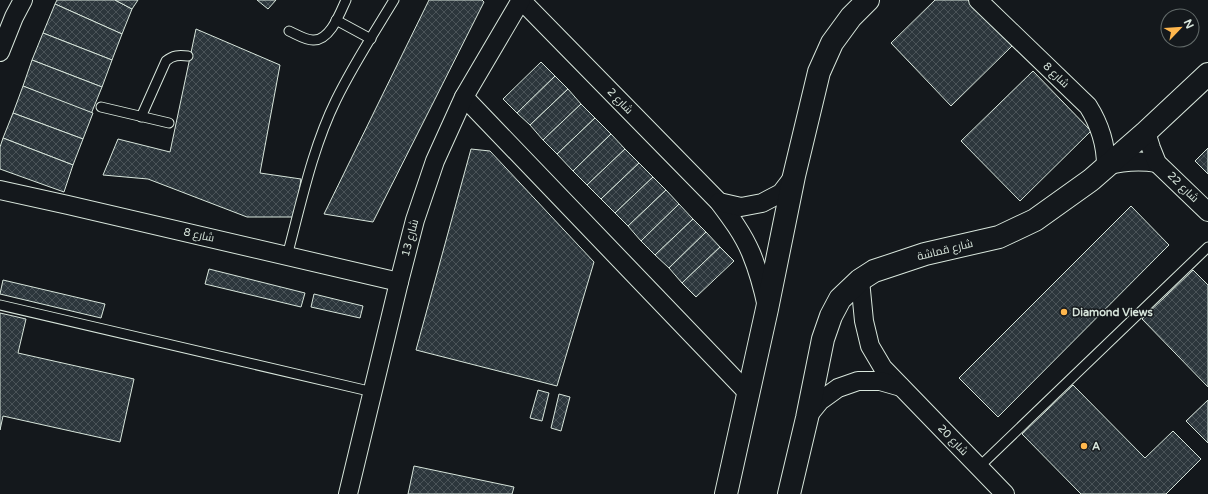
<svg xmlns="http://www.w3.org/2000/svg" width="1208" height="494" font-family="'Varela Round',Cairo,sans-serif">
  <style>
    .building { fill: url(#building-cross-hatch); stroke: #d8e6dc }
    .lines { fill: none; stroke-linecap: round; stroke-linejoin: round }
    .service-casing { stroke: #d8e6dc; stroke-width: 11 }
    .minor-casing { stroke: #d8e6dc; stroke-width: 20 }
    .tertiary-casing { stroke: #d8e6dc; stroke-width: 24 }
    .service { stroke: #14181c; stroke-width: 9 }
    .minor { stroke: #14181c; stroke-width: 18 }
    .tertiary { stroke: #14181c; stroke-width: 22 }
    .poi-dot { fill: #ffb74d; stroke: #14181c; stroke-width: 1.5 }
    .labels { text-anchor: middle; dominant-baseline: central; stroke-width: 3; stroke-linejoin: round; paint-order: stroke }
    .street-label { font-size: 11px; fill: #d8e6dc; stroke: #14181c }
    .poi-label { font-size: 11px; font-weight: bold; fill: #d8e6dc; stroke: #14181c; text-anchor: start }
  </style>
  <defs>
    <pattern id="building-cross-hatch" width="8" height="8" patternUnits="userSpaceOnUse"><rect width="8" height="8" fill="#2c363c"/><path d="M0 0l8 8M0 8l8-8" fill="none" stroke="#4a5358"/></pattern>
  </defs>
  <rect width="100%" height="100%" fill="#14181c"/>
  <!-- building -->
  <g class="building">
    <polygon points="57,0 115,0 132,9 122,34 55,4"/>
    <polygon points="115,0 138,0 132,9"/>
    <polygon points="257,0 276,0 268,9"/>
    <polygon points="429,0 482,0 484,2 373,222 324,214"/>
    <polygon points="935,0 968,0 1012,46 951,106 891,43"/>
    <polygon points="55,4 122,34 112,60 43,33"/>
    <polygon points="196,29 280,65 260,173 301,179 295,217 247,217 148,179 103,175 118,139 170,152"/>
    <polygon points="43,33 112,60 102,87 32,60"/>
    <polygon points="32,60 102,87 91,114 23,86"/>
    <polygon points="541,62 555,76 517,113 503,99"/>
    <polygon points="1033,71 1091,131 1020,201 961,141"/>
    <polygon points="555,76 568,89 530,125 517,113"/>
    <polygon points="23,86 93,113 83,139 13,113"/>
    <polygon points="568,89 581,104 543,140 530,125"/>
    <polygon points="581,104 595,118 557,154 543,140"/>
    <polygon points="13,113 83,139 73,165 3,138"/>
    <polygon points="595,118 611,134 573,171 557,154"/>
    <polygon points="611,134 625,149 587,185 573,171"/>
    <polygon points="3,138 73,165 64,192 0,169 0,147"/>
    <polygon points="1208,148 1208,174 1195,161"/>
    <polygon points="471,149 490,151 594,262 557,386 416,350"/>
    <polygon points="625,149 639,163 601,199 587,185"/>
    <polygon points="639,163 653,177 615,213 601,199"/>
    <polygon points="653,177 666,190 628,226 615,213"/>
    <polygon points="666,190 679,204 641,241 628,226"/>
    <polygon points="679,204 693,219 655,255 641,241"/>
    <polygon points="1131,206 1169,245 998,417 959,378"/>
    <polygon points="693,219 706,232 669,268 655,255"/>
    <polygon points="706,232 720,247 682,283 669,268"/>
    <polygon points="720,247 734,261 696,297 682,283"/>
    <polygon points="209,269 305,293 301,307 205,284"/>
    <polygon points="1193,270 1208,285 1208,387 1142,319"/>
    <polygon points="3,280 105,304 101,318 0,294"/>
    <polygon points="314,294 363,306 360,318 311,307"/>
    <polygon points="0,313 26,319 18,353 134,379 120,442 3,416 0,430"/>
    <polygon points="1073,385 1145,458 1173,431 1201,459 1166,494 1081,494 1022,434"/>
    <polygon points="538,390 549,393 542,421 530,418"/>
    <polygon points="559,394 570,397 561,431 551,428"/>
    <polygon points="1208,400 1208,443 1186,421"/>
    <polygon points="414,466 514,487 512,494 408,494"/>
  </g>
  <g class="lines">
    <!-- service casing -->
    <g class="service-casing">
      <g id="service">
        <polyline points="336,20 371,39"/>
        <path d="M289,31c7,3 16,9 24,9 17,1 27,-27 33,-40"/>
        <polyline points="101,107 169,123"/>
        <path d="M141,117l25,-56c7,-6 13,-6 22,-5"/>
        <path d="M287,256c14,-52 25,-107 49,-156 17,-35 38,-67 58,-100"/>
        <polyline points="0,305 373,392"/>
        <polyline points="979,467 1208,247"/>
      </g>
    </g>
    <!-- minor casing -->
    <g class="minor-casing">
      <g id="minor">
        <path d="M521,0l198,202c12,16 24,32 32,51 7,17 12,35 16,54"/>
        <path d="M978,0l110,106c12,19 18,37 18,60 18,-5 33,-6 51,-3"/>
        <polyline points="0,52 14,17 23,0"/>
        <polyline points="464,97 748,393"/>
        <polyline points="1146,132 1151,148 1157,163 1208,212"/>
        <polyline points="0,190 68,205 399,282"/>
        <polyline points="719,202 741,207 762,203 781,193 794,176"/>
        <polyline points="860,280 864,321 870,346 883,368 1005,494"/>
        <polyline points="807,417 820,401 838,388 858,381 880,381 901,387"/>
        <polyline points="348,494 399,282 415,220 435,161 464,97 521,0"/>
      </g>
    </g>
    <!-- tertiary casing -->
    <g class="tertiary-casing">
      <g id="tertiary">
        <polyline points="726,494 767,309 794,176 819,72 832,43 851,17 868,0"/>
        <polyline points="789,494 807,418 823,339 831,316 840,299 860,280 874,271 925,254 999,237 1035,220 1091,180 1146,132 1208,74"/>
      </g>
    </g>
    <!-- service -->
    <use href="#service" class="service"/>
    <!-- minor -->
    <use href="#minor" class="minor"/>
    <!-- tertiary -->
    <use href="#tertiary" class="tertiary"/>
  </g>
  <!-- markers -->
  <g class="poi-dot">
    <circle cx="1064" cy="312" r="4"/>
    <circle cx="1084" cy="446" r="4"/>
  </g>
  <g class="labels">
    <!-- street labels -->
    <g class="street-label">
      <text transform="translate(1056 75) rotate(44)">شارع 8</text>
      <text transform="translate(620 101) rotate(46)">شارع 2</text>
      <text transform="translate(1183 187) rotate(44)">شارع 22</text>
      <text transform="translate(199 235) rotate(13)">شارع 8</text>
      <text transform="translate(410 238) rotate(-75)">شارع 13</text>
      <text transform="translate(945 250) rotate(-14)">شارع قماشة</text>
      <text transform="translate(953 440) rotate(46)">شارع 20</text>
    </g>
    <!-- poi labels -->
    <g class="poi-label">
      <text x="1072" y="312">Diamond Views</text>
      <text x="1092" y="446">A</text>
    </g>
  </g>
  <!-- north arrow -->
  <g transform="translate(1180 28) rotate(65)"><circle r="19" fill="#14181c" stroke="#626a69"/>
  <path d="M0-3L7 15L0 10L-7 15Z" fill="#ffb74d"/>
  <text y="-6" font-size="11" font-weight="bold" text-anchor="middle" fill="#d8e6dc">N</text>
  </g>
</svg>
